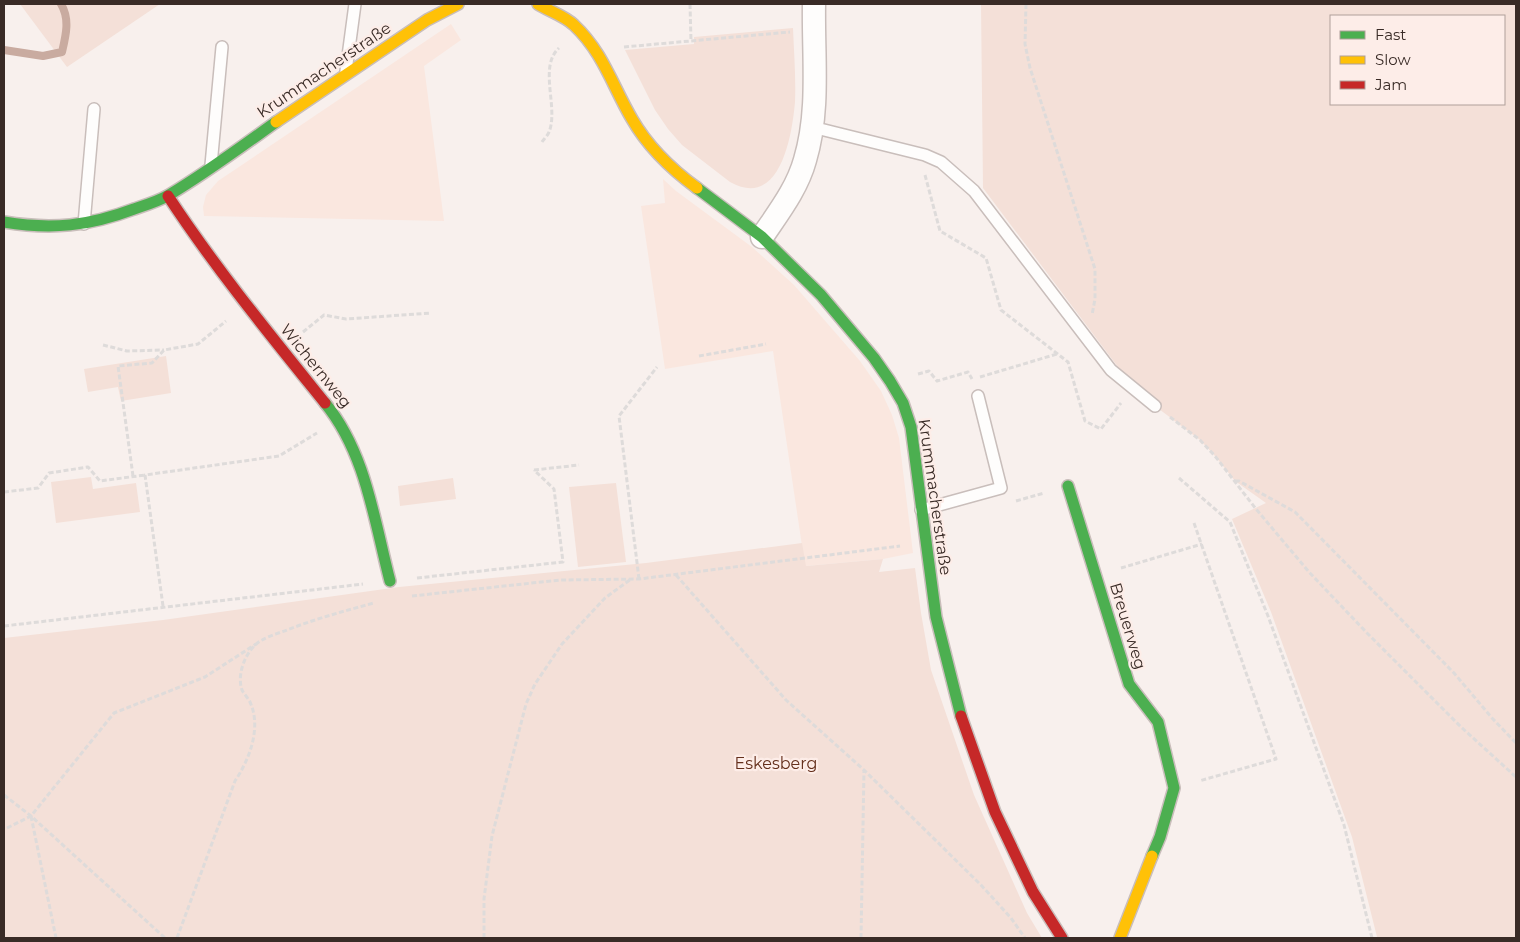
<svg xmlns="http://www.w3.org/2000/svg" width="1520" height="942" font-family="Montserrat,sans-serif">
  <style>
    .built { fill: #fae7df }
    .green { fill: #f4e0d8; fill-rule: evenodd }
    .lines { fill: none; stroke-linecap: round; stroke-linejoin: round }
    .stream { stroke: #c9aba0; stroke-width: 8 }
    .lane-casing { stroke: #c9bebb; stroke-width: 14 }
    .street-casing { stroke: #c9bebb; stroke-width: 25 }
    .fast-casing { stroke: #c9bebb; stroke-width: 14 }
    .slow-casing { stroke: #c9bebb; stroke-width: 14 }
    .jam-casing { stroke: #c9bebb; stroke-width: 14 }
    .path { stroke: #dedbda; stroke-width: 3; stroke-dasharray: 5 2.5; stroke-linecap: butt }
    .lane { stroke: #fefdfc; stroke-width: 11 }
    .street { stroke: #fefdfc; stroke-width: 22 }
    .fast { stroke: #4caf50; stroke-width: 11 }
    .slow { stroke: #ffc107; stroke-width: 11 }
    .jam { stroke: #c62828; stroke-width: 11 }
    .labels { text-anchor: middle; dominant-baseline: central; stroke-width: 4.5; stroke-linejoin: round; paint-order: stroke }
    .street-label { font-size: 16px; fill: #392b26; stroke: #fdede8 }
    .park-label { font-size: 16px; fill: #642f1b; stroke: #fdede8 }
  </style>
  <rect width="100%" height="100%" fill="#f8f0ed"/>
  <!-- built -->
  <g class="built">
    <polygon points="451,24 461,40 424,66 444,221 204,216 203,207 206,195 218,181"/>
    <polygon points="663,179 676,191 752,247 794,285 860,361 881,391 892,415 899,438 913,553 883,559 805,566 773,351 665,369 641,206 665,203"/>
  </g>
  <!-- green -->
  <g class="green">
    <polygon points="20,4 160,4 67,67"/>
    <path d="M981,4h535v934h-142l3,-1 -25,-100 -81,-225 -39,-93 34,-16 -31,-22 -20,-25 -15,-16 -45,-34 -34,-35 -138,-183zM1331,16h173v88h-173z"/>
    <path d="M793,28c1,25 3,50 2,74 -3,34 -15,108 -65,80l-48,-37 -14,-16 -13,-19 -30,-60 69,-6v-7z"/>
    <polygon points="166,356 171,393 121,401 118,387 88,392 84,369"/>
    <polygon points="91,477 93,489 136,483 140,512 56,523 51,482"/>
    <polygon points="453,478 456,499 400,506 398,486"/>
    <polygon points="616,483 626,562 578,567 569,487"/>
    <polygon points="802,543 806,566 883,559 879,572 915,568 921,613 931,670 974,795 1027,913 1042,938 4,938 4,638 163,620 399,587 646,563"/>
  </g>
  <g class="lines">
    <!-- stream -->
    <path class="stream" d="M4,50l39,6 19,-4c4,-17 8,-33 -1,-48"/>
    <!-- lane casing -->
    <g class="lane-casing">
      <g id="lane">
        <polyline points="346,71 355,4"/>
        <polyline points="812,127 925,155 941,162 974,191 1111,370 1155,406"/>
        <polyline points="211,165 222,47"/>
        <polyline points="84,224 94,109"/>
        <polyline points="921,510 1001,488 978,396"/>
      </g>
    </g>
    <!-- street casing -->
    <g class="street-casing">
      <path id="street" d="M762,237c16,-24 35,-48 43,-77 15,-50 8,-104 9,-156"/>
    </g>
    <!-- fast casing -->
    <g class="fast-casing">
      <g id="fast">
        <polyline points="697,188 762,237 821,295 874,358 890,381 903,403 911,427 936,617 961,716"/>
        <path d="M4,222c48,8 85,4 130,-13 12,-4 25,-8 35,-14 37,-22 72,-48 107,-73"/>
        <path d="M325,403c41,50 49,117 65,178"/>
        <polyline points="1068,486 1129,684 1158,722 1174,788 1160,837 1152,856"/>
      </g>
    </g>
    <!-- slow casing -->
    <g class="slow-casing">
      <g id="slow">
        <path d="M538,4c11,7 27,12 36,21 29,27 39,62 58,94 16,28 39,50 65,69"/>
        <polyline points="276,122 427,20 458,4"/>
        <polyline points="1120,938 1152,856"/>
      </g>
    </g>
    <!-- jam casing -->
    <g class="jam-casing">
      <g id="jam">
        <path d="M168,196c48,73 103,140 157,207"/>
        <polyline points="961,716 995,812 1033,892 1062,938"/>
      </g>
    </g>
    <!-- path -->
    <g class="path">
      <polyline points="690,4 691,41"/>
      <polyline points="1026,4 1025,44 1030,68 1095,269 1095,299 1092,315"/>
      <polyline points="624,47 790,32"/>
      <path d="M542,142c2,-3 6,-7 7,-10 10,-24 -11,-65 10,-84"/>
      <polyline points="925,175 940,231 986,258 1001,310 1068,362 1085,421 1101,429 1121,403"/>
      <polyline points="303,332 324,315 346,319 431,313"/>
      <polyline points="103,345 127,351 164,350"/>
      <polyline points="699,356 766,344"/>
      <polyline points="918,374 929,371 937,381 968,372 972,379"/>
      <polyline points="980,377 1057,354"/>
      <polyline points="1170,417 1200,440 1215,456 1256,509 1309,572 1367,633 1461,727 1516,777"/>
      <polyline points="534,470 579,465"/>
      <polyline points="133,476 118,366 152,363 164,350 198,344 226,321"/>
      <polyline points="1179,478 1230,522 1268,616 1344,825 1372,938"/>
      <polyline points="1235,481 1239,481 1295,512 1454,673 1492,718 1516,743"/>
      <polyline points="4,492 38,488 49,473 88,467 100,481 145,475"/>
      <polyline points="1016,501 1044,493"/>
      <polyline points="1194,523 1276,759 1199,781"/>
      <polyline points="1121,568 1202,544"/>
      <polyline points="676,575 786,700 864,770 981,885 1011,918 1025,938"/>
      <polyline points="417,578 563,562 554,489 534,470"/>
      <polyline points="639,579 619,416 657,367"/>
      <polyline points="412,596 560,580 639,579 900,546"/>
      <polyline points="163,606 145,475 279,456 317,433"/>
      <polyline points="4,626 363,584"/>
      <polyline points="4,795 31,816 165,938"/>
      <polyline points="31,816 56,938"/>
      <polyline points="7,828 31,816 114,713 205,677 256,644"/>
      <path d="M177,938l58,-157c14,-21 27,-53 15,-79 -2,-4 -6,-8 -8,-12 -6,-17 5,-42 20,-50 7,-4 17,-7 25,-10 28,-11 57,-19 87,-27"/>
      <polyline points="484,938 484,899 492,836 526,704 535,684 562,644 605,598 631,579"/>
      <polyline points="861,938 864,770"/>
    </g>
    <!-- lane -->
    <use href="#lane" class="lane"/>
    <!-- street -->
    <use href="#street" class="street"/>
    <!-- fast -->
    <use href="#fast" class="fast"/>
    <!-- slow -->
    <use href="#slow" class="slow"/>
    <!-- jam -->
    <use href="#jam" class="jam"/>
  </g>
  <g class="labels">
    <!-- street labels -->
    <g class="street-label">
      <text transform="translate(324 70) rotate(-34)">Krummacherstraße</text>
      <text transform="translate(316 366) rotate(51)">Wichernweg</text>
      <text transform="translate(935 497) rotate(82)">Krummacherstraße</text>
      <text transform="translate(1128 626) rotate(73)">Breuerweg</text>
    </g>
    <!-- park labels -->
    <g class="park-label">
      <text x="776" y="763">Eskesberg</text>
    </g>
  </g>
  <!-- border -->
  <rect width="1520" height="942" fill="none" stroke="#392b26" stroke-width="10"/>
  <!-- legend -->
  <rect x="1330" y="15" width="175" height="90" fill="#fdede8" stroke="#af9f9a"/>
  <rect x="1340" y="31" width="25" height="8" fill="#4caf50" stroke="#af9f9a"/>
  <text x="1375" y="40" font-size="15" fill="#392b26">Fast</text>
  <rect x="1340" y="56" width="25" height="8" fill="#ffc107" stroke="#af9f9a"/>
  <text x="1375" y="65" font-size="15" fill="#392b26">Slow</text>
  <rect x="1340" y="81" width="25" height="8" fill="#c62828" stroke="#af9f9a"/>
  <text x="1375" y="90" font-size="15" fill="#392b26">Jam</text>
</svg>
